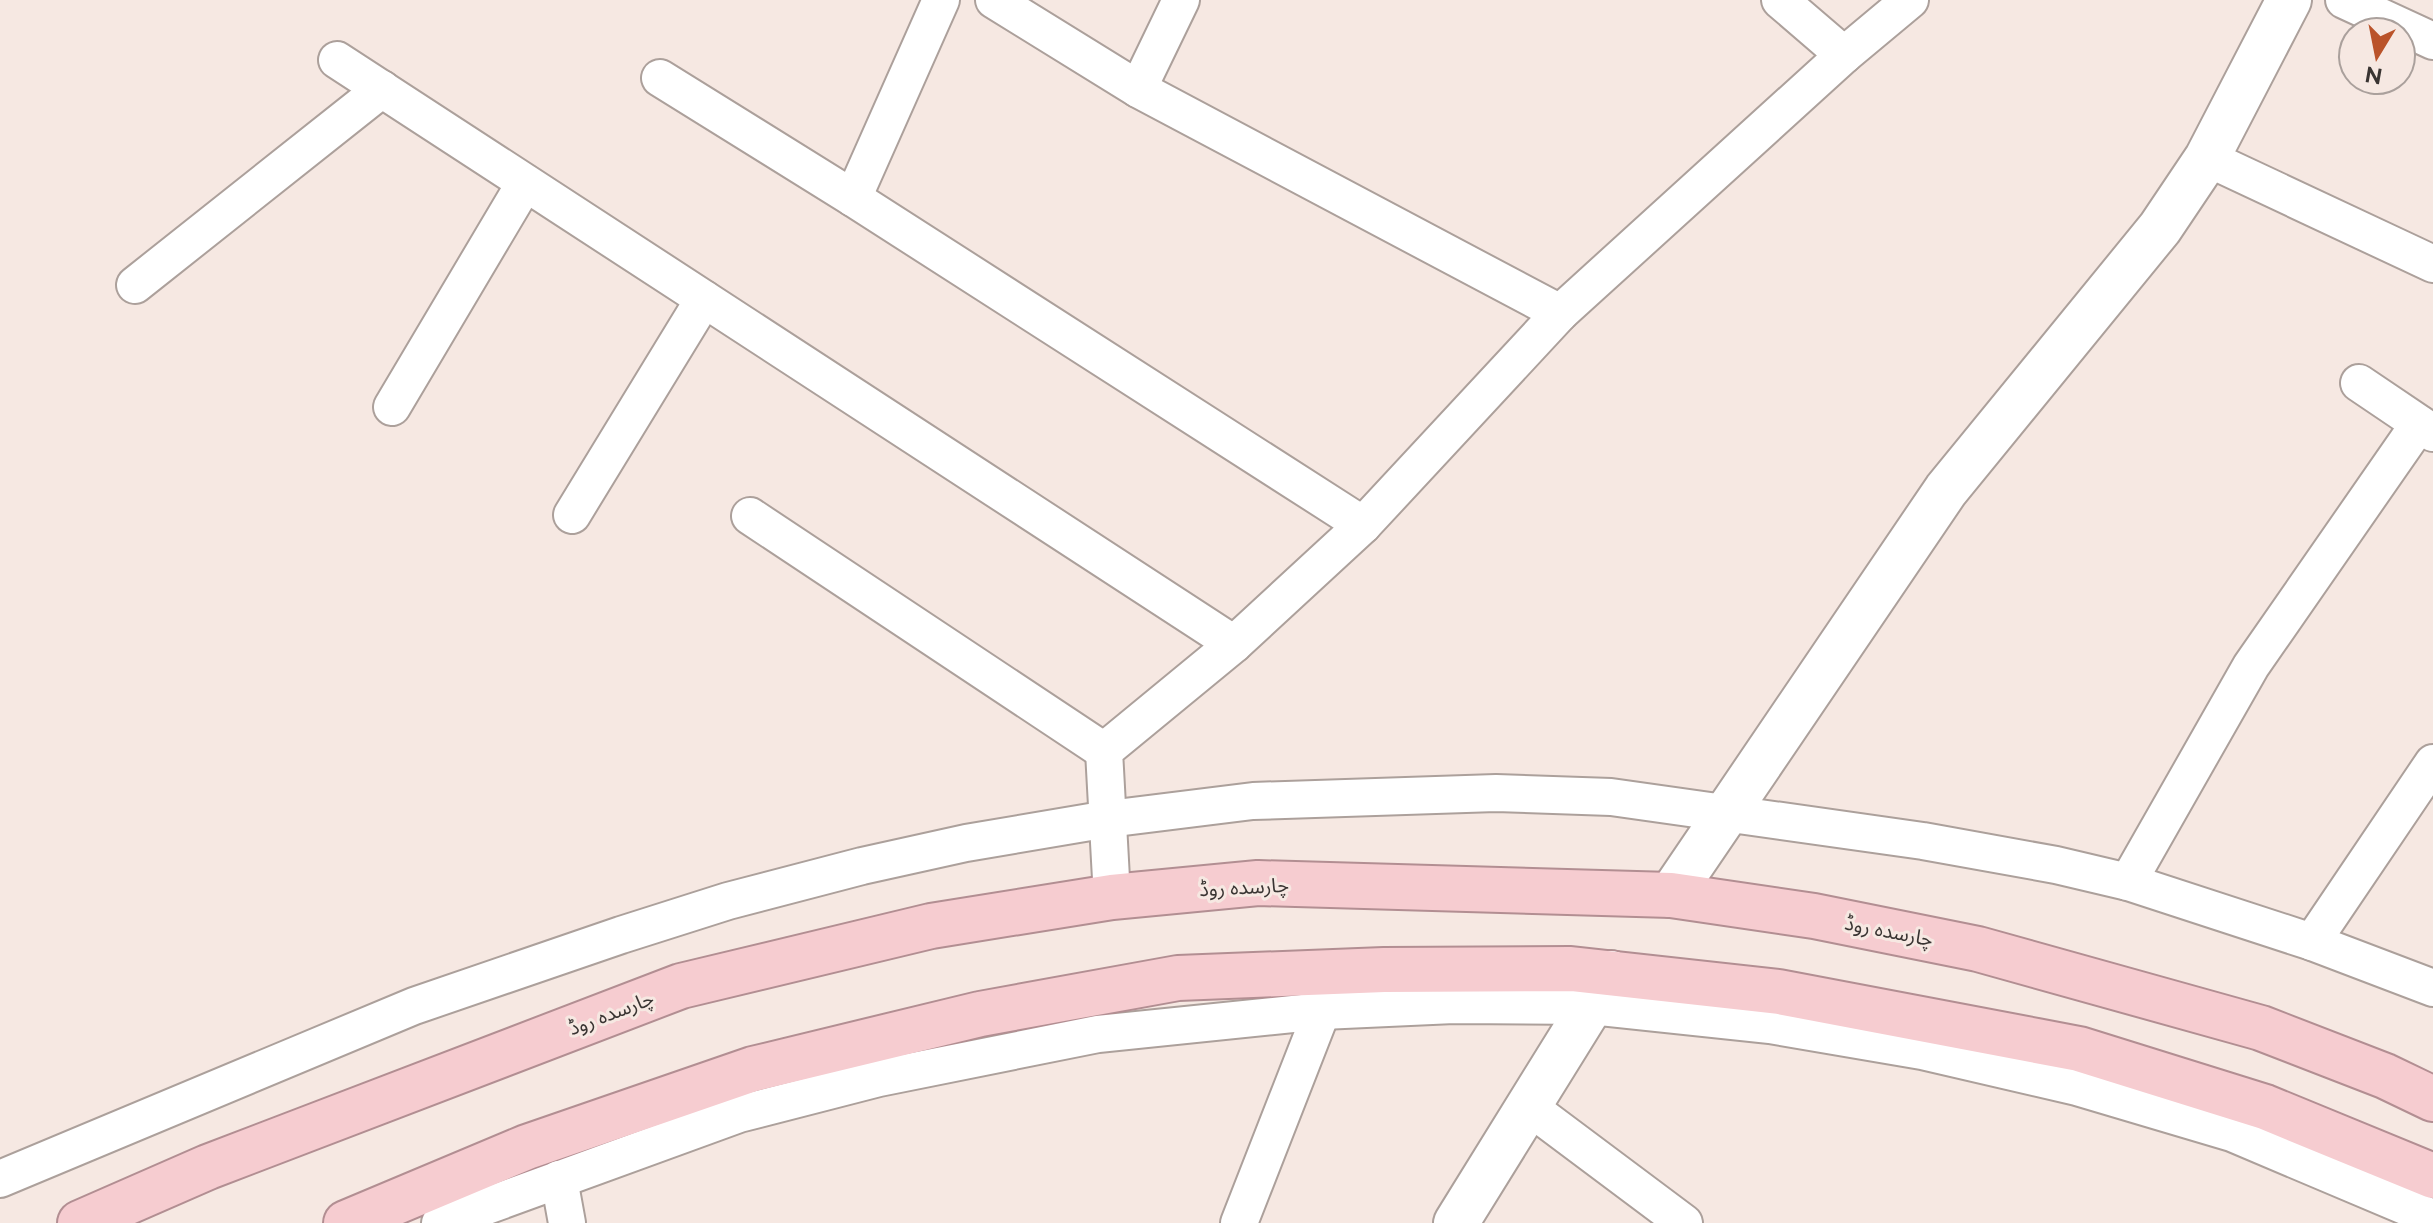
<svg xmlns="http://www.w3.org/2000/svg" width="2433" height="1223" font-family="Raleway,'Noto Sans Arabic',sans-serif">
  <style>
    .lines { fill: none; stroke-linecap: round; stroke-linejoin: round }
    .minor-casing { stroke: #aca09b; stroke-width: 40 }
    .tertiary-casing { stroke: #aca09b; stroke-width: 48 }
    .trunk-casing { stroke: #b28e92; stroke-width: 48 }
    .minor { stroke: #fff; stroke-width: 36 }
    .tertiary { stroke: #fff; stroke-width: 44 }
    .trunk { stroke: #f6ccd0; stroke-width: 44 }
    .labels { text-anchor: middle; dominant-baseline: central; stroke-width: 6; stroke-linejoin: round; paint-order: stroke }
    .street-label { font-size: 20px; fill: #393432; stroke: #f6e8e2 }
  </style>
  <rect width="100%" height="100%" fill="#f6e8e2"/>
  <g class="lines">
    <!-- minor casing -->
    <g class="minor-casing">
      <g id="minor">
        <polyline points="994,0 1138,89 1560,313"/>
        <polyline points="1780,0 1844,55"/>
        <polyline points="2344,0 2433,41"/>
        <polyline points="337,60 1234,644"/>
        <polyline points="660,78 853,198 1363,525"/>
        <polyline points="1138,89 1181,0"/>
        <polyline points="2207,158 2433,264"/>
        <polyline points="853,198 941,0"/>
        <polyline points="135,285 382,89"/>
        <polyline points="2359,383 2433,433"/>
        <polyline points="392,407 525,183"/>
        <polyline points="572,515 704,299"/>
        <polyline points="750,516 1104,751"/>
        <polyline points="2128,882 2251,666 2419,424"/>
        <polyline points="1112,897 1104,751 1234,644 1363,525 1560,313 1844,55 1910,0"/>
        <polyline points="2312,942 2433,763"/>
        <polyline points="1529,1107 1684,1223"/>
        <polyline points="0,1179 414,1006 621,935 728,901 862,866 966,843 1108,819 1253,801 1496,793 1611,797 1923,841 2056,865 2128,882 2312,942 2433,988"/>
        <polyline points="559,1179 567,1223"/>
        <polyline points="440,1223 739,1114 879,1078 1098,1034 1322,1011 1454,1005 1591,1006 1770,1025 1922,1051 2077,1087 2232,1133 2433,1218"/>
        <polyline points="1239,1223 1322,1011"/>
      </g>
    </g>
    <!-- tertiary casing -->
    <g class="tertiary-casing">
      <g id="tertiary">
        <polyline points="1671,895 1946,490 2160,228 2207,158 2289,0"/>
        <polyline points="1456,1223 1611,973"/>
      </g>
    </g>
    <!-- trunk casing -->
    <g class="trunk-casing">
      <g id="trunk">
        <polyline points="80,1223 208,1167 681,986 931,926 1112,897 1258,883 1671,895 1814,916 1978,949 2261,1028 2385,1076 2433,1099"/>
        <polyline points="346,1223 527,1147 753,1069 980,1014 1178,978 1384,970 1571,969 1779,992 2079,1049 2265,1107 2433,1176"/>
      </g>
    </g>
    <!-- minor -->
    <use href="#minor" class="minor"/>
    <!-- tertiary -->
    <use href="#tertiary" class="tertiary"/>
    <!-- trunk -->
    <use href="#trunk" class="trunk"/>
  </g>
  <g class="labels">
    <!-- street labels -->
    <g class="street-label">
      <text transform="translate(1244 887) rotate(-3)">چارسدہ روڈ</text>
      <text transform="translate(1889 931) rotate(11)">چارسدہ روڈ</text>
      <text transform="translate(611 1013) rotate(-21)">چارسدہ روڈ</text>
    </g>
  </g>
  <!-- north arrow -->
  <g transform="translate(2377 56) rotate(190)"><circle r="38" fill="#f6e8e2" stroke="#aaa09c" stroke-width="2"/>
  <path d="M0-6L14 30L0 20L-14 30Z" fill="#ba532a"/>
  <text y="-12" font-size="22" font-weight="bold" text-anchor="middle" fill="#393432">N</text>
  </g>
</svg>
